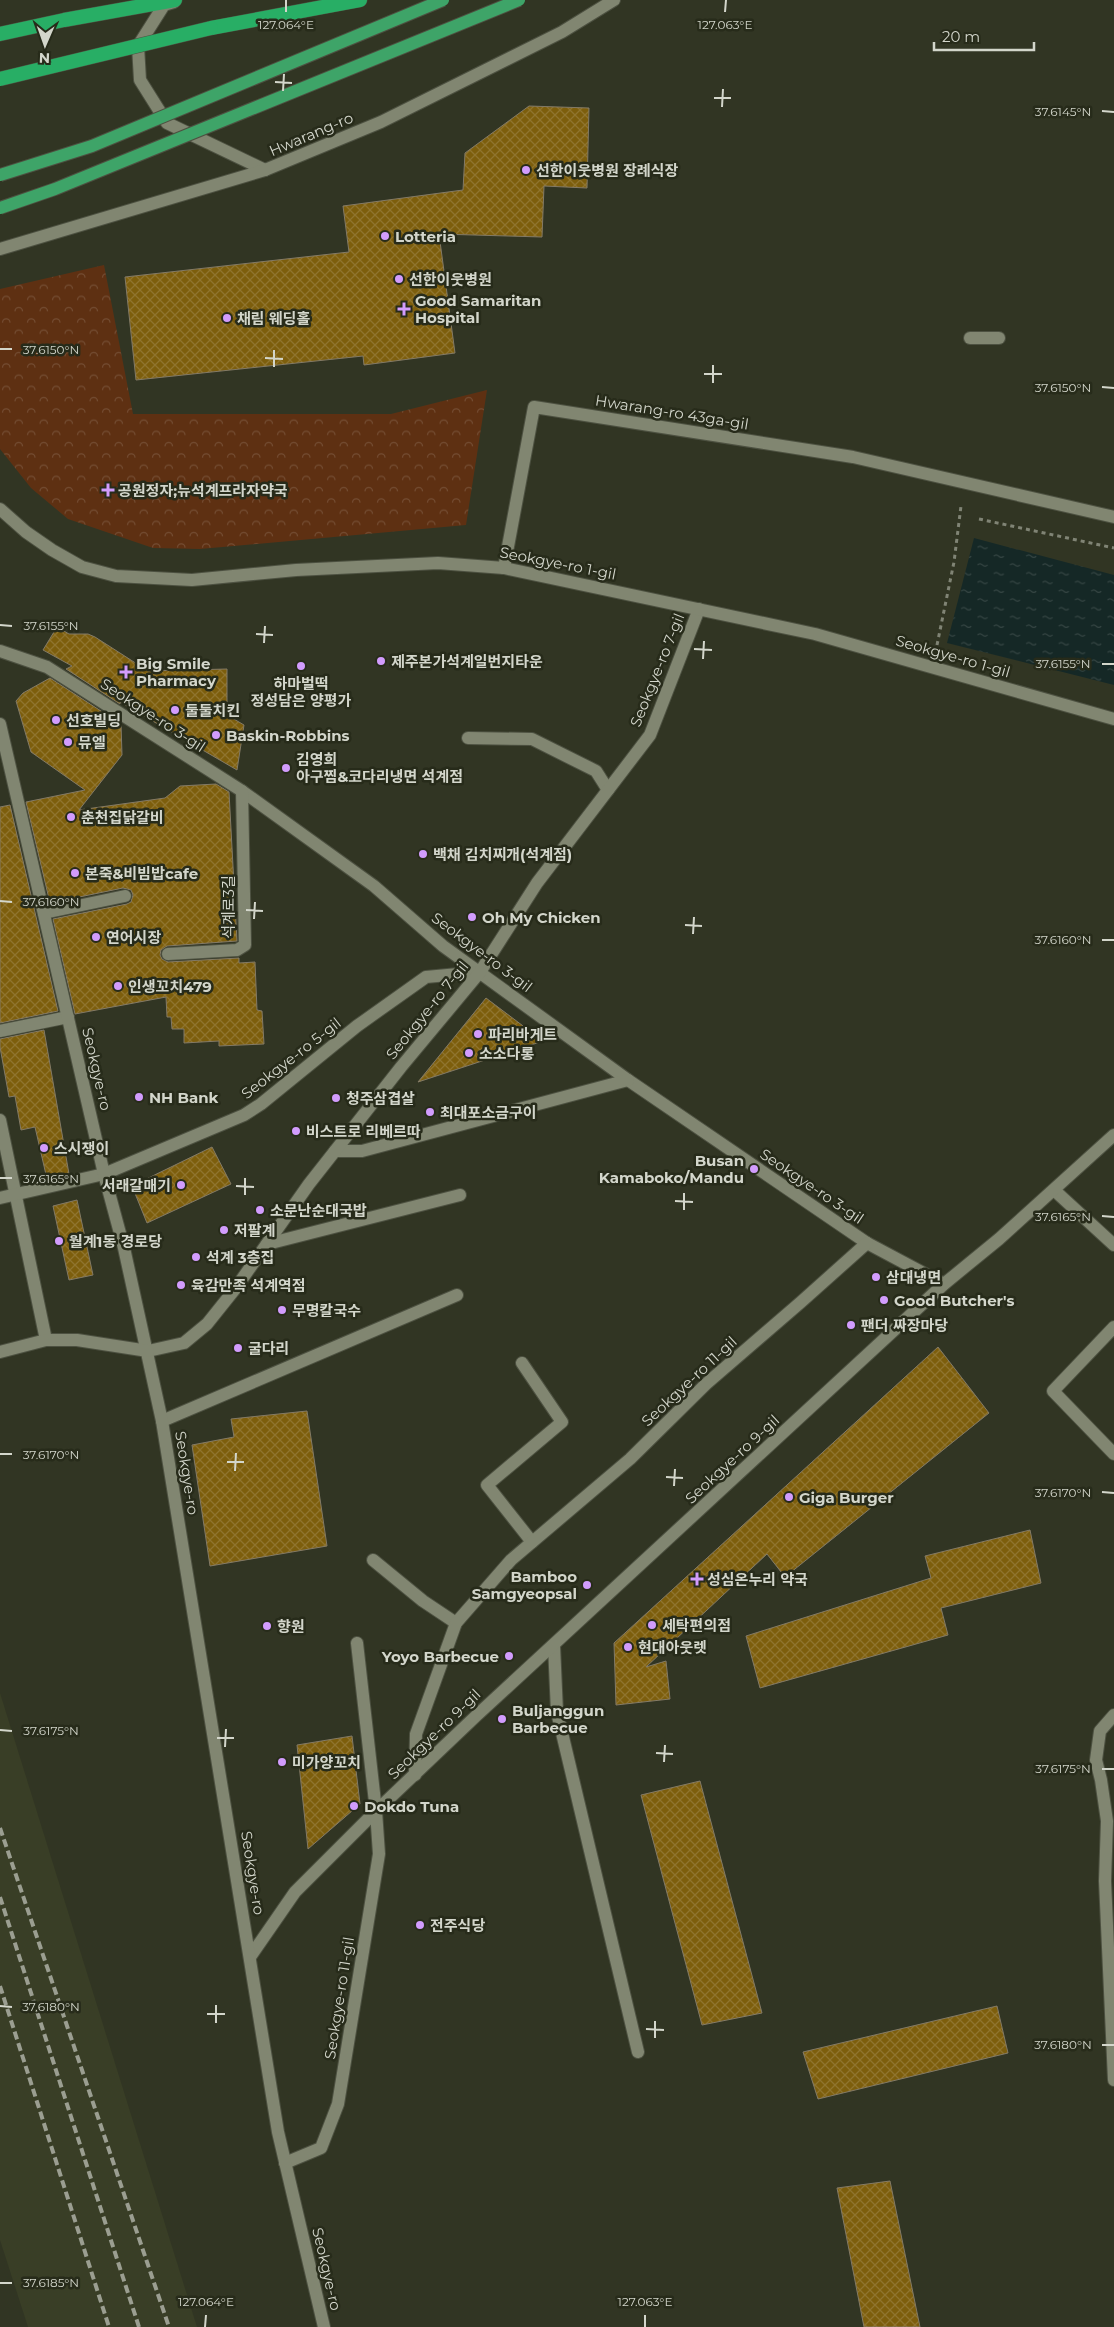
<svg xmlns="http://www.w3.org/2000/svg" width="1114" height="2327" font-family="Montserrat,'Noto Sans KR',sans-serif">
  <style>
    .built { fill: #393e26 }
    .park { fill: url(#park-crowns) }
    .water { fill: url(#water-ripples) }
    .building { fill: url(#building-cross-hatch); stroke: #837a66 }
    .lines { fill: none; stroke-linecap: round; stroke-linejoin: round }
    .service-casing { stroke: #4d5141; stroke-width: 14 }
    .minor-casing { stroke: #4d5141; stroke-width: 14 }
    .tertiary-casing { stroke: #4d5141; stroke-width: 14 }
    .trunk-casing { stroke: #4d5141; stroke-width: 15 }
    .path { stroke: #808475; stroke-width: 3; stroke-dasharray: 4 4; stroke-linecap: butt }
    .service { stroke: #818671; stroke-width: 12 }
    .minor { stroke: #818671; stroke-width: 12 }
    .tertiary { stroke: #818671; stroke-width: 12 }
    .trunk { stroke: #28ae65; stroke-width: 14 }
    .rail { stroke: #9b9e91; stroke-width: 4; stroke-dasharray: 8 4; stroke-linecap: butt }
    .primary-bridge-casing { stroke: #4d5141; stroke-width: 14; stroke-linecap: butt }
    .trunk-bridge-casing { stroke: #4d5141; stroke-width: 15; stroke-linecap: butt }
    .primary-bridge { stroke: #3ea468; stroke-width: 12 }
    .trunk-bridge { stroke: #28ae65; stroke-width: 14 }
    .ticks { fill: none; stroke: #d3d6cb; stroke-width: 2 }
    .poi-dot { fill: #d29cfd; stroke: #272b1a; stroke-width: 2 }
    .labels { text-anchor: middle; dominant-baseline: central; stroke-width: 5; stroke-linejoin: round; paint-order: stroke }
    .street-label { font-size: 15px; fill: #d3d6cb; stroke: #272b1a }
    .poi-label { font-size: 15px; font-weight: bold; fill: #d3d6cb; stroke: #272b1a; text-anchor: start }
    .ticks-label { font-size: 12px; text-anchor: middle; fill: #d3d6cb; stroke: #272b1a; stroke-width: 5; stroke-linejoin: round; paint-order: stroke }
  </style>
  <defs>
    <pattern id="park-crowns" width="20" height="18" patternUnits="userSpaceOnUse" patternTransform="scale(1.25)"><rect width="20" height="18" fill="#5e3012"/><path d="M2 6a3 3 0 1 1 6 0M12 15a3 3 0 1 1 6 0" fill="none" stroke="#744d33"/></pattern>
    <pattern id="water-ripples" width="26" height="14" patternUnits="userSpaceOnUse" patternTransform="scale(1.25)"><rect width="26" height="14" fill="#152826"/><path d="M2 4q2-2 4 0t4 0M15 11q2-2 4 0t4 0" fill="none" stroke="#364644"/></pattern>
    <pattern id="building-cross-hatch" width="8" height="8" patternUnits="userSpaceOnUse" patternTransform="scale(1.25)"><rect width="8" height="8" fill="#7d5e0c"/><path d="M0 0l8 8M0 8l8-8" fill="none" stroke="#8f742e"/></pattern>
  </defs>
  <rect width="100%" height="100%" fill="#313523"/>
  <!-- built -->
  <polygon class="built" points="0,1693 197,2327 28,2327 0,2240"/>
  <!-- park -->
  <polygon class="park" points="104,265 133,414 391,414 487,390 466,525 200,549 153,548 68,519 31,488 0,449 0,289"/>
  <!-- water -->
  <polygon class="water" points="974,538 1114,575 1114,685 947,643"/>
  <!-- building -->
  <g class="building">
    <polygon points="529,106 589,108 587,188 544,186 542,237 439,234 455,353 364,365 363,356 136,380 125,277 349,252 343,206 463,190 465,153"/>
    <polygon points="57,627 69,634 88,634 95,637 148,671 227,669 227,715 244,725 237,770 120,702 120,704 66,669 72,666 43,650"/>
    <polygon points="50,678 121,724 122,755 79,810 165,798 180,786 216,784 229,792 237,941 167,946 161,950 160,955 162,959 168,962 239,958 239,963 255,962 257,1010 262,1011 264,1044 219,1046 219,1041 184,1043 184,1029 172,1029 171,1017 167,1017 166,997 75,1014 53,919 127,904 131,902 133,895 131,890 123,888 50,903 26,802 85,790 31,752 16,701 23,693"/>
    <polygon points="10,805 58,1011 0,1023 0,807"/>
    <polygon points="486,998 543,1041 418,1082"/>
    <polygon points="44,1030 69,1174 47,1179 35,1127 21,1130 15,1096 9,1097 0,1047 0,1039"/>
    <polygon points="212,1147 231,1184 147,1223 132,1186"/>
    <polygon points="77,1200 93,1275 69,1280 53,1206"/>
    <polygon points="938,1347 989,1413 785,1577 767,1554 646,1667 666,1661 670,1699 616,1705 614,1643"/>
    <polygon points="307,1411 327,1546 210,1566 192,1445 234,1437 231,1419"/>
    <polygon points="1030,1530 1041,1583 941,1608 948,1635 760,1688 746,1636 931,1578 925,1556"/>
    <polygon points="352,1736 360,1804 308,1849 297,1745"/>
    <polygon points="700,1781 762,2013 702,2025 641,1795"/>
    <polygon points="997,2006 1008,2053 818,2099 803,2052"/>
    <polygon points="890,2181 920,2327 864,2327 837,2188"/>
  </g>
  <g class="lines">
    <!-- service casing -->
    <g class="service-casing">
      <g id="service">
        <polyline points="44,913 125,896"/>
        <polyline points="0,1031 68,1017"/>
        <polyline points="1114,1327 1053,1391 1114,1454"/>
        <polyline points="1114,1715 1100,1731 1096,1760 1101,1780 1107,1821 1105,1881 1114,2080"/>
      </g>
    </g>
    <!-- minor casing -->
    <g class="minor-casing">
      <g id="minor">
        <polyline points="970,338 999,338"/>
        <polyline points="504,568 534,407 853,457 1114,517"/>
        <polyline points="0,651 47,667 242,791 374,886 443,946 628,1080 867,1243 944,1284"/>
        <polyline points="468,738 532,739 596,771 608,790"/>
        <polyline points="168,954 237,950 245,945 242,791"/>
        <polyline points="0,1120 46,1340"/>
        <polyline points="335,1151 362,1151 628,1080"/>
        <polyline points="1054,1190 1114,1245"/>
        <polyline points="0,1198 104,1174 244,1115 261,1104 357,1026 426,977 480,972"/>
        <polyline points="267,1244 460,1195"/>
        <polyline points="148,1351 184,1343 207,1324 235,1289 309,1184 401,1067 480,972 537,883 650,735 699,609"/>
        <polyline points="522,1363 562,1422 487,1485 532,1542"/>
        <polyline points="162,1421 457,1295"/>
        <polyline points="373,1560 423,1601 456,1623"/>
        <polyline points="554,1645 557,1712 638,2052"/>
        <polyline points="415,1775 416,1734 456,1623 511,1560 630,1459 706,1384 801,1302 867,1243"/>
        <polyline points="250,1957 295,1892 376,1811 476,1716 944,1284 999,1239 1114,1135"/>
        <polyline points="285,2163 321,2148 338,2104 379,1854 376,1811 357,1643"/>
      </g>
    </g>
    <!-- tertiary casing -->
    <g class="tertiary-casing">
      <g id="tertiary">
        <polyline points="174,2 164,5 138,46 140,80 167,123 265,170"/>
        <polyline points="0,249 265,170 381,122 562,32 614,0"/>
        <polyline points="0,509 26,532 52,550 82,567 116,576 192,580 296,570 438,563 504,568 815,634 1114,719"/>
        <polyline points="0,724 104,1174 124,1248 162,1421 278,2132 324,2327"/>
        <polyline points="0,1352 46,1340 77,1340 148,1351"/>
      </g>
    </g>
    <!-- trunk casing -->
    <g class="trunk-casing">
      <g id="trunk">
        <polyline points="211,28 360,0"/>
        <polyline points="0,34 64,20 175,0"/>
      </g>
    </g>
    <!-- path -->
    <g class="path">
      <polyline points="979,519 1114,548"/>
      <polyline points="937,645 954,562 961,506"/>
    </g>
    <!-- service -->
    <use href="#service" class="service"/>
    <!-- minor -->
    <use href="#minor" class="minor"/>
    <!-- tertiary -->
    <use href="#tertiary" class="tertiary"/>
    <!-- trunk -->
    <use href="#trunk" class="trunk"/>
    <!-- rail -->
    <g class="rail">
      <polyline points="0,1828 169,2327"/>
      <polyline points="0,1897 139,2327"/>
      <polyline points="0,1986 109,2327"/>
    </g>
    <!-- primary-bridge casing -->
    <g class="primary-bridge-casing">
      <g id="primary-bridge">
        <polyline points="0,175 92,146 443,0"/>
        <polyline points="0,208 55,189 519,0"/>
      </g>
    </g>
    <!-- trunk-bridge casing -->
    <g class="trunk-bridge-casing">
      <polyline id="trunk-bridge" points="0,79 211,28"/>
    </g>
    <!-- primary-bridge -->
    <use href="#primary-bridge" class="primary-bridge"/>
    <!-- trunk-bridge -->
    <use href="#trunk-bridge" class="trunk-bridge"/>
  </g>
  <!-- ticks -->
  <path class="ticks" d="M286,12v-12M725,12l1,-12M275,82l17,1M283,91l1,-17M714,98h17M722,107l1,-18M1102,111l12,1M0,349h12M265,358l18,1M274,367v-17M704,374h18M713,383v-18M1102,387l12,1M0,625l12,1M256,634l17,1M264,643l1,-17M694,649l18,1M703,659l1,-18M1102,664h12M0,901l12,1M246,910l17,1M254,919l1,-17M685,925l17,1M693,934l1,-17M1102,940h12M0,1178h12M236,1186l18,1M245,1195v-17M675,1201l18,1M684,1210v-17M1102,1216l12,1M0,1454h12M227,1462h17M235,1471l1,-18M666,1477l17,1M674,1486l1,-17M1102,1492l12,1M0,1730l12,1M217,1738h17M225,1747l1,-18M656,1753l17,1M664,1762l1,-17M1102,1769h12M0,2006l12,1M207,2014h18M216,2023v-18M646,2029l18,1M655,2038v-17M1102,2045h12M0,2283h12M205,2327l1,-12M645,2327v-12"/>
  <!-- markers -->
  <g class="poi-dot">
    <circle cx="526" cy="170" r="5"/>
    <circle cx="385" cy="236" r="5"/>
    <circle cx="399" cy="279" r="5"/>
    <path d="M401.5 301.5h5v5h5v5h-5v5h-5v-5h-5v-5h5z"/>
    <circle cx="227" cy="318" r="5"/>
    <path d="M105.5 482.5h5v5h5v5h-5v5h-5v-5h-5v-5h5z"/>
    <circle cx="381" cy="661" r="5"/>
    <circle cx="301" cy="666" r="5"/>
    <path d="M123.5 664.5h5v5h5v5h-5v5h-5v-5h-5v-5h5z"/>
    <circle cx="175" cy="710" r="5"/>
    <circle cx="56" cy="720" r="5"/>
    <circle cx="216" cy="735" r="5"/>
    <circle cx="68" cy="742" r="5"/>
    <circle cx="286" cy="768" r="5"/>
    <circle cx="71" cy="817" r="5"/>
    <circle cx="423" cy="854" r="5"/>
    <circle cx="75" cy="873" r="5"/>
    <circle cx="472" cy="917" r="5"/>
    <circle cx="96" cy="937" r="5"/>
    <circle cx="118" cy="986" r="5"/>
    <circle cx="478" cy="1034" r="5"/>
    <circle cx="469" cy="1053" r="5"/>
    <circle cx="139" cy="1097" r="5"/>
    <circle cx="336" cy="1098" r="5"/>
    <circle cx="430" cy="1112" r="5"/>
    <circle cx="296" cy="1131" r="5"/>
    <circle cx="44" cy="1148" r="5"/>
    <circle cx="754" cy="1169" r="5"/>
    <circle cx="181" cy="1185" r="5"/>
    <circle cx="260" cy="1210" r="5"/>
    <circle cx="224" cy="1230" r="5"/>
    <circle cx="59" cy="1241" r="5"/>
    <circle cx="196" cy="1257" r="5"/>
    <circle cx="876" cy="1277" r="5"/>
    <circle cx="181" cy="1285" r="5"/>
    <circle cx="884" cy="1300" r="5"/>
    <circle cx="282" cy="1310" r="5"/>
    <circle cx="851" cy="1325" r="5"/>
    <circle cx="238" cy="1348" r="5"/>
    <circle cx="789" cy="1497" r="5"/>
    <path d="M694.5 1571.5h5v5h5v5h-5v5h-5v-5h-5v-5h5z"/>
    <circle cx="587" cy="1585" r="5"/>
    <circle cx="652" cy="1625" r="5"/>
    <circle cx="267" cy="1626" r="5"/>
    <circle cx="628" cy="1647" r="5"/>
    <circle cx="509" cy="1656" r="5"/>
    <circle cx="502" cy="1719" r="5"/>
    <circle cx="282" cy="1762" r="5"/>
    <circle cx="354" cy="1806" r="5"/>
    <circle cx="420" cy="1925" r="5"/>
  </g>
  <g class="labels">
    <!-- street labels -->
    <g class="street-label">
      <text transform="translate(311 134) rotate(-23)">Hwarang-ro</text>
      <text transform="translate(672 412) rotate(9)">Hwarang-ro 43ga-gil</text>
      <text transform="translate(558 563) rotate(11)">Seokgye-ro 1-gil</text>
      <text transform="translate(953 656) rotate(16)">Seokgye-ro 1-gil</text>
      <text transform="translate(657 670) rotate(-68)">Seokgye-ro 7-gil</text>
      <text transform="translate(153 715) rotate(33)">Seokgye-ro 3-gil</text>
      <text transform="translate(228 907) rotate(-90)">석계로3길</text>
      <text transform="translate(482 952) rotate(37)">Seokgye-ro 3-gil</text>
      <text transform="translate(427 1010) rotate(-51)">Seokgye-ro 7-gil</text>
      <text transform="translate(291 1058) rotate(-38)">Seokgye-ro 5-gil</text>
      <text transform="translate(97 1069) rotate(77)">Seokgye-ro</text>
      <text transform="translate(812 1186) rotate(34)">Seokgye-ro 3-gil</text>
      <text transform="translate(689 1381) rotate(-43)">Seokgye-ro 11-gil</text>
      <text transform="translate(732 1459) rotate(-43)">Seokgye-ro 9-gil</text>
      <text transform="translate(187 1473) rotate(81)">Seokgye-ro</text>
      <text transform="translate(434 1734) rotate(-44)">Seokgye-ro 9-gil</text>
      <text transform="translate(253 1873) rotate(81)">Seokgye-ro</text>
      <text transform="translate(339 1998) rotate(-81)">Seokgye-ro 11-gil</text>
      <text transform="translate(327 2269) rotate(77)">Seokgye-ro</text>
    </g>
    <!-- poi labels -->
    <g class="poi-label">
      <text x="536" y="170">선한이웃병원 장례식장</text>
      <text x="395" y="236">Lotteria</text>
      <text x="409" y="279">선한이웃병원</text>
      <text x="415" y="300">Good Samaritan<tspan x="415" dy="17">Hospital</tspan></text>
      <text x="237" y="318">채림 웨딩홀</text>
      <text x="118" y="490">공원정자;뉴석계프라자약국</text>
      <text x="391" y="661">제주본가석계일번지타운</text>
      <text x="136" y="663">Big Smile<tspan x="136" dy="17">Pharmacy</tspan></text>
      <text x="301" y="683" text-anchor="middle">하마벌떡<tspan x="301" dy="17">정성담은 양평가</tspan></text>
      <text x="185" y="710">둘둘치킨</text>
      <text x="66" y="720">선호빌딩</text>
      <text x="226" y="735">Baskin-Robbins</text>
      <text x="78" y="742">뮤엘</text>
      <text x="296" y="759">김영희<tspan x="296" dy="17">아구찜&amp;코다리냉면 석계점</tspan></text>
      <text x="81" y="817">춘천집닭갈비</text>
      <text x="433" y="854">백채 김치찌개(석계점)</text>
      <text x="85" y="873">본죽&amp;비빔밥cafe</text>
      <text x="482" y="917">Oh My Chicken</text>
      <text x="106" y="937">연어시장</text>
      <text x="128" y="986">인생꼬치479</text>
      <text x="488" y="1034">파리바게트</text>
      <text x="479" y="1053">소소다롱</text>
      <text x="149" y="1097">NH Bank</text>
      <text x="346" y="1098">청주삼겹살</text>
      <text x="440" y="1112">최대포소금구이</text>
      <text x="306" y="1131">비스트로 리베르따</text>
      <text x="54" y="1148">스시쟁이</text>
      <text x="744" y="1160" text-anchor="end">Busan<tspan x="744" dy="17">Kamaboko/Mandu</tspan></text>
      <text x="171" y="1185" text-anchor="end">서래갈매기</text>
      <text x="270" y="1210">소문난순대국밥</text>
      <text x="234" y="1230">저팔계</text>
      <text x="69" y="1241">월계1동 경로당</text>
      <text x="206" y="1257">석계 3층집</text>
      <text x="886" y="1277">삼대냉면</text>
      <text x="191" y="1285">육감만족 석계역점</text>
      <text x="894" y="1300">Good Butcher's</text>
      <text x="292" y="1310">무명칼국수</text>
      <text x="861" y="1325">팬더 짜장마당</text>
      <text x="248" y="1348">굴다리</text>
      <text x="799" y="1497">Giga Burger</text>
      <text x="577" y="1576" text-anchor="end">Bamboo<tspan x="577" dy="17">Samgyeopsal</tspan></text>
      <text x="707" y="1579">성심온누리 약국</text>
      <text x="662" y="1625">세탁편의점</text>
      <text x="277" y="1626">향원</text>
      <text x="638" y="1647">현대아웃렛</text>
      <text x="499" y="1656" text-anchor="end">Yoyo Barbecue</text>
      <text x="512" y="1710">Buljanggun<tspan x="512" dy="17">Barbecue</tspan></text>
      <text x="292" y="1762">미가양꼬치</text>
      <text x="364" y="1806">Dokdo Tuna</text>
      <text x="430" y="1925">전주식당</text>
    </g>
  </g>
  <g class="ticks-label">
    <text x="286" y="29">127.064°E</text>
    <text x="725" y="29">127.063°E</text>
    <text x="1063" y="116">37.6145°N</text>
    <text x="51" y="354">37.6150°N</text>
    <text x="1063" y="392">37.6150°N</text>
    <text x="51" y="630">37.6155°N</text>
    <text x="1063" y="668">37.6155°N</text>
    <text x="51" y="906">37.6160°N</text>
    <text x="1063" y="944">37.6160°N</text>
    <text x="51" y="1183">37.6165°N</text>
    <text x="1063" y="1221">37.6165°N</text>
    <text x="51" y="1459">37.6170°N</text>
    <text x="1063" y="1497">37.6170°N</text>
    <text x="51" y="1735">37.6175°N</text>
    <text x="1063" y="1773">37.6175°N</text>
    <text x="51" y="2011">37.6180°N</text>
    <text x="1063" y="2049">37.6180°N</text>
    <text x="51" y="2287">37.6185°N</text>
    <text x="206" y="2306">127.064°E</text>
    <text x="645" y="2306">127.063°E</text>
  </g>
  <!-- north arrow -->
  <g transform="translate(45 45) rotate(182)" stroke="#272b1a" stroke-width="4" paint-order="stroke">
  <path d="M0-4L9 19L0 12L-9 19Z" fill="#d3d6cb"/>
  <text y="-8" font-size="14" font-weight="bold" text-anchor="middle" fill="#d3d6cb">N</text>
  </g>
  <!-- scale -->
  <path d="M934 42v8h100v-8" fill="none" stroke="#d3d6cb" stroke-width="2.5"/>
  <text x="942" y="42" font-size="15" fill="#d3d6cb" stroke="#272b1a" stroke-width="4" paint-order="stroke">20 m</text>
</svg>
